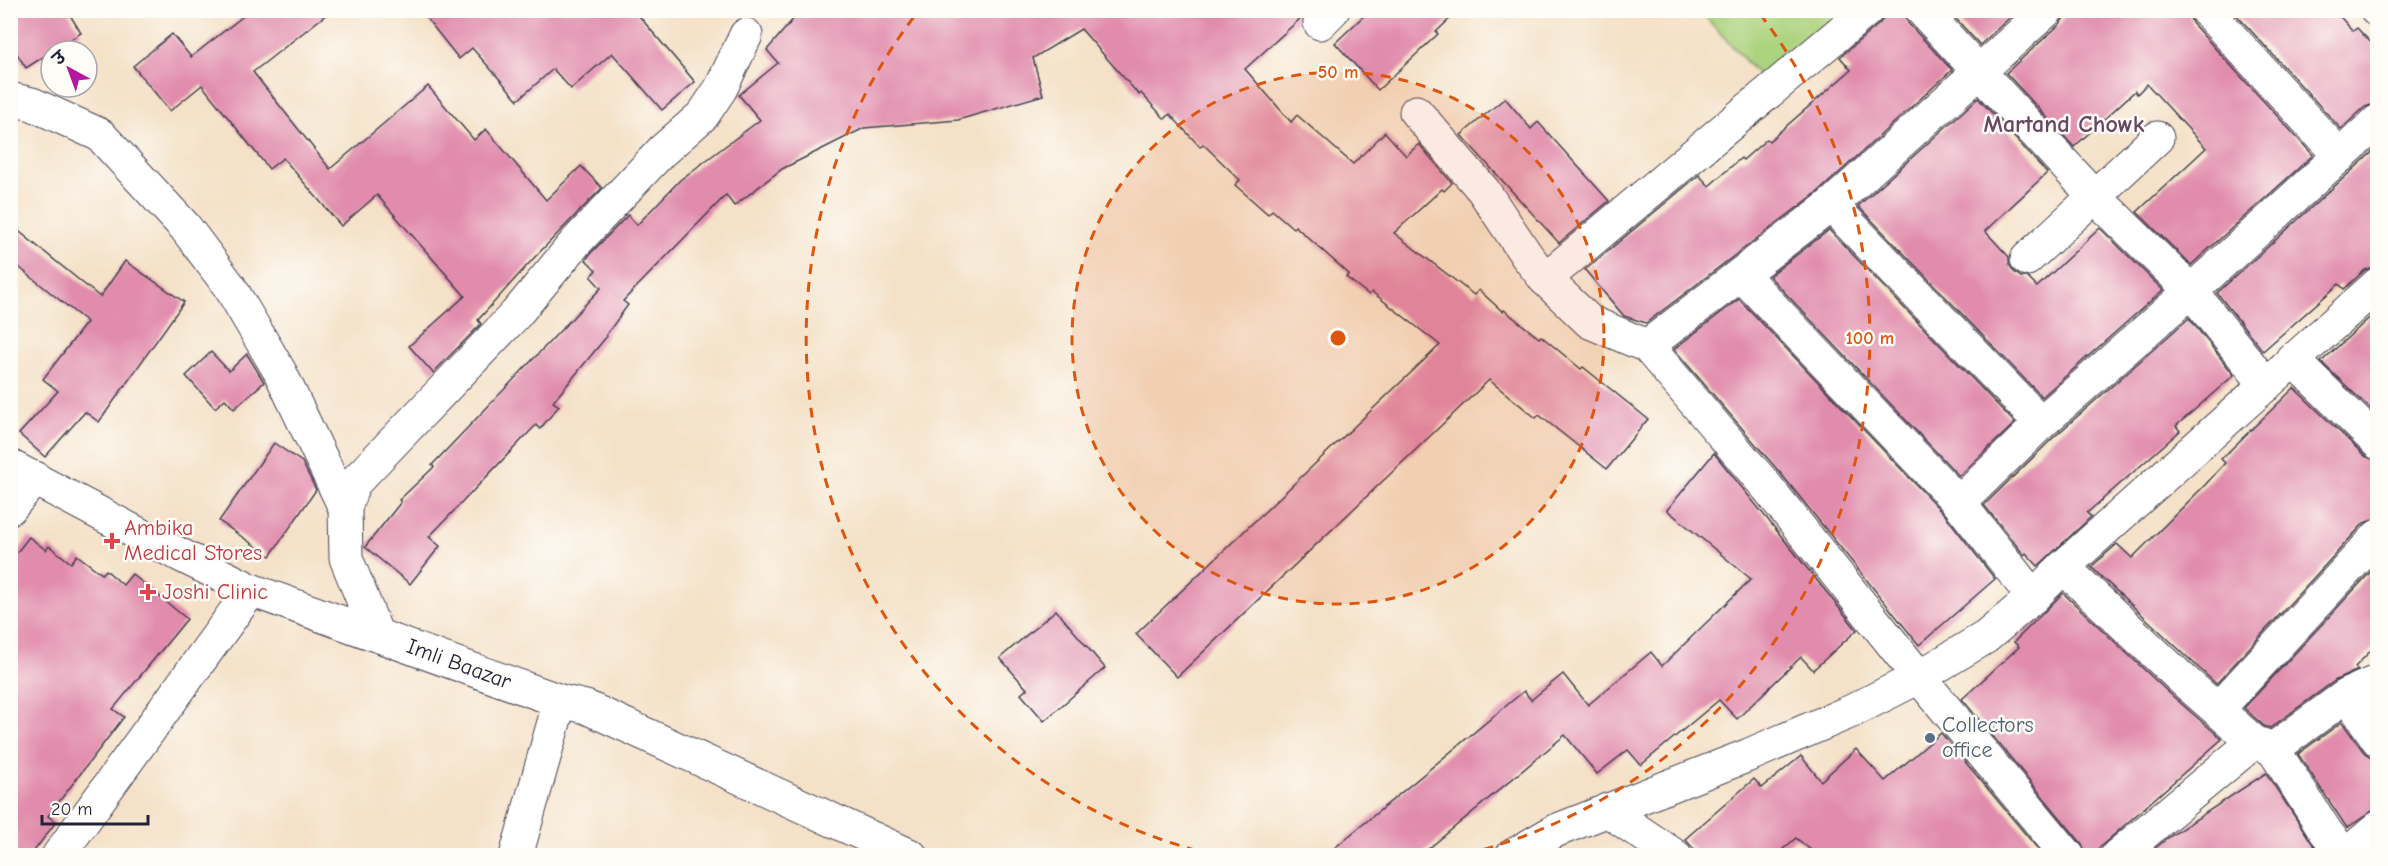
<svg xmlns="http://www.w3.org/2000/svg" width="2388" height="866" font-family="'Comic Neue','Playpen Sans Deva',sans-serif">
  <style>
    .green { fill: #acd37d; stroke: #677a5c; stroke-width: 1.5 }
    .building { fill: #e18cac }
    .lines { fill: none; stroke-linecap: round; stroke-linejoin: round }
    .street-casing { stroke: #423f50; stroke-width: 35 }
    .secondary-casing { stroke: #423f50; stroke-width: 35 }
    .street { stroke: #fff; stroke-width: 33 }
    .secondary { stroke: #fff; stroke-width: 33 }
    .ring { fill: none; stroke: #de560e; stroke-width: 3; stroke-dasharray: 10 8 }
    .health-dot { fill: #e0444e; stroke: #fdfcf7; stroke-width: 2 }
    .service-dot { fill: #5c6f8a; stroke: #fdfcf7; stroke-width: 2 }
    .labels { text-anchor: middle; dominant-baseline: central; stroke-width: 5; stroke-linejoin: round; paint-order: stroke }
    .health-label { font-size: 22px; fill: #be3a42; stroke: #fdfcf7; text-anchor: start }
    .street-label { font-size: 22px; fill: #22223b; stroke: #fdfcf7 }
    .service-label { font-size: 22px; fill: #4e5e75; stroke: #fdfcf7; text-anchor: start }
    .neighbourhood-label { font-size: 24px; font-weight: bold; fill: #654763; stroke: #fdfcf7 }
    .centre { fill: #de560e; stroke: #fdfcf7; stroke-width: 3 }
    .ring-label { font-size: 18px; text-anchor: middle; font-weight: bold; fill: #de560e; stroke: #fdfcf7; stroke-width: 5; stroke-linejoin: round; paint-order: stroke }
  </style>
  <rect width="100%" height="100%" fill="#fdfcf7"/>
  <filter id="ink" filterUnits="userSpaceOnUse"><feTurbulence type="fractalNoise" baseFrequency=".0167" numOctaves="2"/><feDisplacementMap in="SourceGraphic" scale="12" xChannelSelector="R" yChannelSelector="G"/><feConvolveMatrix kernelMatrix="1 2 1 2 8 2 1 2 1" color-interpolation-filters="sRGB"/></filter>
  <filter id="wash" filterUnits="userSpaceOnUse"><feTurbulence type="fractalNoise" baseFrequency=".008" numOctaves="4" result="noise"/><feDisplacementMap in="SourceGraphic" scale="24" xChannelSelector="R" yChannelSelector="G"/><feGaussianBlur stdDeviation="1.35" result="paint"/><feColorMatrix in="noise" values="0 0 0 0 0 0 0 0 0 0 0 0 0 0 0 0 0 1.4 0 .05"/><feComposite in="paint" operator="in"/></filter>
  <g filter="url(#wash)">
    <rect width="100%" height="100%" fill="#f4e1c7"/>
    <!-- green -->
    <polygon class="green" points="1700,11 1846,11 1763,80"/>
    <g id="blocks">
      <!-- building -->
      <g class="building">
        <polygon points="10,10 67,10 81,33 26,68 10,43"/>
        <polygon points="251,10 332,10 253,72 330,169 428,86 474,140 486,129 546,200 581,166 602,188 533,259 478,320 481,324 433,373 409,346 465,296 377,195 341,226 283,158 269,169 202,85 170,111 133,66 172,34 191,57"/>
        <polygon points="420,10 634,10 695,82 662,110 612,53 571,89 553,69 518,100 472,48 459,59"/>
        <polygon points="801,10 1306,10 1302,17 1245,69 1291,122 1297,115 1353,164 1385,132 1406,156 1419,144 1452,183 1444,191 1442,189 1394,233 1474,295 1479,290 1503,312 1504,310 1539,338 1541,336 1581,369 1583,367 1648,419 1607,469 1539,415 1536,418 1489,380 1177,677 1136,634 1440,345 1372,292 1369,295 1346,277 1349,274 1295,226 1293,228 1272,210 1268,214 1235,185 1240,180 1203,144 1200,147 1170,114 1165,119 1141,93 1139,95 1081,29 1033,58 1043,95 958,120 864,128 782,169 734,206 726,195 623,301 628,305 606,335 607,336 553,402 559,406 540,429 536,425 429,537 440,546 410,584 365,547 401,502 399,500 434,467 432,465 601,288 591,277 596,270 586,260 590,254 628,215 637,225 680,180 760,120 739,95 778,63 767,50"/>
        <polygon points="1370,10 1459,10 1436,32 1438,34 1378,90 1335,43"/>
        <polygon points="1890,10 1904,10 1908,23 1952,70 1819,191 1646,323 1624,316 1585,270 1699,175 1709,186 1741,158 1743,160 1767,139 1769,141 1851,70 1840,57 1879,24"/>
        <polygon points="1948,10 2018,10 1980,45"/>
        <polygon points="2065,10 2188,10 2192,23 2313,155 2191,265 2137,212 2206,148 2147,84 2137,94 2135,91 2074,147 2006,73 2060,24 2065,16"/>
        <polygon points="2232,10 2334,10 2353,31 2357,28 2378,50 2378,103 2365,107 2341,129"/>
        <polygon points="1505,98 1531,129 1538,122 1609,201 1559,243 1461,135"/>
        <polygon points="1978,98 2047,173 1985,231 2009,257 2009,264 2014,272 2021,277 2027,277 2037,287 2100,228 2163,290 2042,397 1858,206"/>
        <polygon points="2378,147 2378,266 2365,270 2344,289 2339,284 2263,351 2217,293"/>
        <polygon points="10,224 100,297 125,261 184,302 99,422 85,412 45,457 19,434 58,391 43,379 87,322 10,260"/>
        <polygon points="1829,230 2015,423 1959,476 1769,276"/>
        <polygon points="1739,299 1945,515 1995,579 1919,645 1782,475 1674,349"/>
        <polygon points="2378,310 2378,416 2321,362"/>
        <polygon points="2189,318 2234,375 2176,426 2180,431 2087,513 2091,517 2038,566 2026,553 2024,555 1984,505 2054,437"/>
        <polygon points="211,352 229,371 247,354 264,382 234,409 225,399 215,408 186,376"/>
        <polygon points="2294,388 2365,456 2378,461 2378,518 2364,523 2216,684 2091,567 2117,544 2132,558 2205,485 2225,463 2221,459"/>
        <polygon points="274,443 302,462 316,490 270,556 219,521"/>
        <polygon points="1714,453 1857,630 1813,670 1801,657 1737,719 1719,700 1641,765 1628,750 1597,774 1565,735 1421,855 1326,855 1524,691 1531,700 1563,674 1588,705 1651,652 1662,666 1751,579 1667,510"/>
        <polygon points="29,537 46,550 49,546 71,563 77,555 102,574 106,570 123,585 132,574 187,619 113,709 124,717 48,816 56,822 31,855 10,855 10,561"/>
        <polygon points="2378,564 2378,643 2355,667 2358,670 2336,680 2270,728 2264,726 2244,708"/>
        <polygon points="2063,593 2169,693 2222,739 2091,855 2086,855 2082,844 1962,699 2019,647 2014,642"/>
        <polygon points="1056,610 1105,668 1044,721 1021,694 1027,689 1000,658"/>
        <polygon points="2342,722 2363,751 2369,757 2378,758 2378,807 2347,828 2298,754"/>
        <polygon points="1941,733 2043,855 1817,855 1796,838 1776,855 1699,855 1685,839 1754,779 1762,788 1801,756 1821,781 1856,749 1885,781"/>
        <polygon points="2266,773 2316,849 2306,855 2147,855 2169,837"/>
      </g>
    </g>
  </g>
  <g filter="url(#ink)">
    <use href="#blocks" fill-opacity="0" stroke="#423f50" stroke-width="1.5"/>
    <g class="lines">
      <!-- street casing -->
      <g class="street-casing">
        <g id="street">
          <polyline points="1922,10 2094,196 2191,291 2266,385"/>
          <polyline points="2206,10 2340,156"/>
          <polyline points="2377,10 2378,11"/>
          <polyline points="1320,23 1333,10"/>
          <polyline points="10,99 32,104 100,135 185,227 230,287 280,372 345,508"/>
          <polyline points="1416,112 1483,190 1527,256 1545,279 1590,322 1647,346 1767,487 1919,677 2068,856"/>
          <polyline points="1831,205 2041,423"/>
          <polyline points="2027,259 2157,138"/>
          <polyline points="1741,274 1959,503 2033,597"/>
          <polyline points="1545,279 1867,10"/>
          <polyline points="1647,346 1831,205 2047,10"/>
          <polyline points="2292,359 2378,443"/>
          <polyline points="1959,503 2041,423 2191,291 2378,121"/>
          <polyline points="10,508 35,478"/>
          <polyline points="2063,567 2182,679 2254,742"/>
          <polyline points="377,635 346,558 345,508 353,484 516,314 576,242 662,151 703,115 721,88 746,35"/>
          <polyline points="2347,695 2378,740"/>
          <polyline points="2218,709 2378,536"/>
          <polyline points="2273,749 2326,832 2345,855"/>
          <polyline points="1607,810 1675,856"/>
          <polyline points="58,856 251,590"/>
          <polyline points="516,856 560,701"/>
          <polyline points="2117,856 2254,742 2273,749 2347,695 2378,681"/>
          <polyline points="2345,856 2378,828"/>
        </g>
      </g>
      <!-- secondary casing -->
      <g class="secondary-casing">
        <g id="secondary">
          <polyline points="10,466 148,539 251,590 560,701 586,707 911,856"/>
          <polyline points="1512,856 1555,831 1749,755 1852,711 1919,677 1986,637 2033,597 2063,567 2378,284"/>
        </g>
      </g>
      <!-- street -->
      <use href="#street" class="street"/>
      <!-- secondary -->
      <use href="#secondary" class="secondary"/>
    </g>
  </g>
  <!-- distance rings -->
  <circle cx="1338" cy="338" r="266" fill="#de560e" fill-opacity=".12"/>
  <g class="ring">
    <circle cx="1338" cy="338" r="266"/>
    <path d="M1214 855A532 532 0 0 1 916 14M1760 14A532 532 0 0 1 1462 855"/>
  </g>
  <!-- markers -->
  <g class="health-dot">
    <path d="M109 532h6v6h6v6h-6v6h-6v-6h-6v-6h6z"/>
    <path d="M145 583h6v6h6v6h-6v6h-6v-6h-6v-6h6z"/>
  </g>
  <circle class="service-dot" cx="1930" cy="738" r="6"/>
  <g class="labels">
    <!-- health labels -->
    <g class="health-label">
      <text x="124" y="528">Ambika<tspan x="124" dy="25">Medical Stores</tspan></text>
      <text x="162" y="592">Joshi Clinic</text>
    </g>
    <!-- street labels -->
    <g class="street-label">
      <text transform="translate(459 664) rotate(20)">Imli Baazar</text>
    </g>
    <!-- service labels -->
    <g class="service-label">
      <text x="1942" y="725">Collectors<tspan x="1942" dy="25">office</tspan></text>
    </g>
    <!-- neighbourhood labels -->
    <g class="neighbourhood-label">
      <text x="2064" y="124">Martand Chowk</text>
    </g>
  </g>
  <circle cx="1338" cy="338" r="9" class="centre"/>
  <g class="ring-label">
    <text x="1338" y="78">50 m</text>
    <text x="1870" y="344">100 m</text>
  </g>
  <!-- margin -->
  <rect width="2388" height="866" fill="none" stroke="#fdfcf7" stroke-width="36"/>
  <!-- north arrow -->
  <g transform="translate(69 69) rotate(319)"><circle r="28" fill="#fdfcf7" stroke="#a5a5ac" stroke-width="1.5"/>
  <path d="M0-4.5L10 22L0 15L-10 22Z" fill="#b5179e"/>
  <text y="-9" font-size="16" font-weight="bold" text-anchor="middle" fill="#22223b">उ</text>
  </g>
  <!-- scale -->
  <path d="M42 815v9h106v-9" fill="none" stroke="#22223b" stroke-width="3"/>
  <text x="51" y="815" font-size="18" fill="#22223b" stroke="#fdfcf7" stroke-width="4.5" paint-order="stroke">20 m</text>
</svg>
